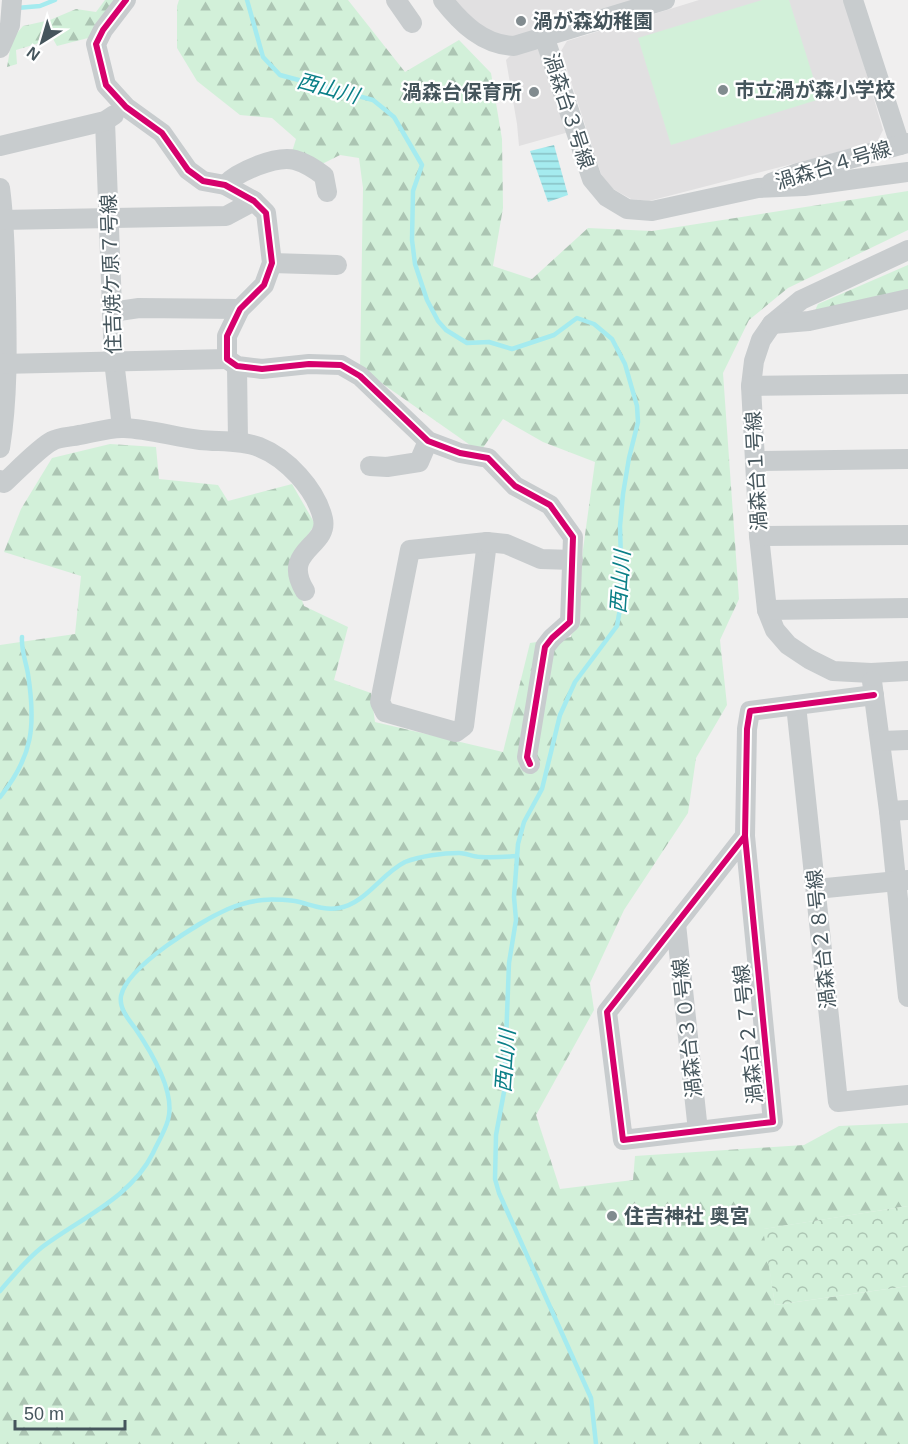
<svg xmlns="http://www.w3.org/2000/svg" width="908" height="1444" font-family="Helvetica,'Noto Sans JP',sans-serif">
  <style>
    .education { fill: #e1e0e1 }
    .grass { fill: #d2f0d9 }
    .forest { fill: url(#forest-firs) }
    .park { fill: url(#park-crowns) }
    .water { fill: url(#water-rules) }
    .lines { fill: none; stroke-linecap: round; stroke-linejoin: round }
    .stream { stroke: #a5ebef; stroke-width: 4.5 }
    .minor { stroke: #c8ccce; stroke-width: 20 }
    .cycleway-casing { stroke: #fff; stroke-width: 10 }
    .cycleway { stroke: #d6006c; stroke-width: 6 }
    .poi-dot { fill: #818b8f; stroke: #fff; stroke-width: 2 }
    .labels { text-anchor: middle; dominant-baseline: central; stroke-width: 4.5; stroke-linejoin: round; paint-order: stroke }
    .poi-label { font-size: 20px; font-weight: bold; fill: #45555c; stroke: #fff; text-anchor: start }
    .street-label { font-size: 20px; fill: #45555c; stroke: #fff }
    .water-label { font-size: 21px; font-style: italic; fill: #0a7f87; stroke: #fff }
  </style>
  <defs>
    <pattern id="forest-firs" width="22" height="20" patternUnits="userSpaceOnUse" patternTransform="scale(1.5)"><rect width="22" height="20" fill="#d2f0d9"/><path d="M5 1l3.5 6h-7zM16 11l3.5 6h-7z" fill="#acc5b3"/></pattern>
    <pattern id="park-crowns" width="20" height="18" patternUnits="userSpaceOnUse" patternTransform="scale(1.5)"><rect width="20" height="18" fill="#d2f0d9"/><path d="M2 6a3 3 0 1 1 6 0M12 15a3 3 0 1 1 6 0" fill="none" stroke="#acc5b3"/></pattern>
    <pattern id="water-rules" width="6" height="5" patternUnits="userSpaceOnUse" patternTransform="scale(1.5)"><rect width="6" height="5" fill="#a5ebef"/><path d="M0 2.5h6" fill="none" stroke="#88c1c5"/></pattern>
  </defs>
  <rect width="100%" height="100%" fill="#f0efef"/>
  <!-- education -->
  <g class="education">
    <polygon points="455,0 631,0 628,4 513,38 498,35 478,26"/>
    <polygon points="699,0 845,0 883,130 877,142 649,201 631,199 613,189 601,174 561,51 567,41"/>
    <polygon points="536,46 544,52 569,132 519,146 517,124 506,60 513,53"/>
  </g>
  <!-- grass -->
  <polygon class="grass" points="762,0 789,0 820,99 671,145 638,38"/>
  <!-- forest -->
  <g class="forest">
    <polygon points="105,0 115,0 88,38 57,46 53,39 16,50 17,64 7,67 12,39 23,26 50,20 76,9 96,12"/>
    <polygon points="179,0 348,0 405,72 459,40 491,73 502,139 503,208 493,266 532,279 588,228 652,231 908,191 908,230 788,288 749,320 723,373 739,599 720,640 727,705 696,758 688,813 624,910 590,983 594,1010 536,1115 560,1189 633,1180 635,1156 804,1145 839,1126 908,1123 908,1206 764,1229 775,1305 908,1286 908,1444 0,1444 0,645 75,634 81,576 4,552 21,509 52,458 110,444 156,447 159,479 218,485 228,501 292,484 315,524 289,564 304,606 348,627 334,680 371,693 375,722 503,752 530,643 571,637 595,462 543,442 503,419 480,452 360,368 363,188 359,158 340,155 318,166 291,155 296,139 272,118 240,115 197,81 177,48 177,6"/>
    <polygon points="908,265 908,292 813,315 818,304"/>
  </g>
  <!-- park -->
  <polygon class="park" points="908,1206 908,1286 775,1305 763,1229"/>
  <!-- water -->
  <polygon class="water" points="554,145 568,195 548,202 530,151"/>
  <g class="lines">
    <!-- stream -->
    <g class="stream">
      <polyline points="247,0 263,57 280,75 373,100 394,117 422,165 413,191 412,240 415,264 427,300 438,321 446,330 467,343 489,342 512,349 554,335 577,318 594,324 612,339 625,364 637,406 638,422 629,458 623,494 620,526 622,597 617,626 575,682 560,715 542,789 524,822 518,844 514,897 516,920 509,963 504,1092 496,1135 495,1179 499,1193 591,1398 596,1444"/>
      <polyline points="17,8 40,6 55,0"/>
      <path d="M0,797c33,-41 36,-71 28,-123 -2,-12 -7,-24 -6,-37"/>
      <path d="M0,1291c13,-15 25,-30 41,-43 38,-29 90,-50 112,-95 5,-11 12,-22 15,-33 8,-28 -18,-70 -33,-92 -7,-9 -16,-20 -14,-32 6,-30 80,-75 107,-87 10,-4 24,-8 35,-9 10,-1 22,0 32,1 15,3 28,10 44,7 27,-5 42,-34 66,-46 15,-6 38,-9 54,-9 7,0 14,4 22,4 12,1 24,0 36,-1"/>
    </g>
    <!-- minor -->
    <g class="minor">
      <polyline points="126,0 103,30 96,44 106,85 126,107 162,133 188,170 203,181 225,185 254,201 266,213 272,263 264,285 240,309 227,336 227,359 237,366 262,369 309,364 341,365 360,376 428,441 460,453 488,458 515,486 550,505 573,537 570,622 552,638 545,647 527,757 530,764"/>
      <polyline points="396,0 412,23"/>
      <path d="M443,0c18,23 40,45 71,46l151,-46"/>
      <polyline points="853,0 900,145"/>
      <polyline points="544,36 592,179 607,197 627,209 652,211 758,188 804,186 908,172"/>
      <polyline points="0,48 10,25 12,0"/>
      <polyline points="105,121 114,361 122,427"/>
      <polyline points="0,146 105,121 114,115"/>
      <polyline points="771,183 798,173 908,143"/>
      <path d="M225,185c12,-13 51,-30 70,-25 11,3 20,9 29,16l3,16"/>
      <path d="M0,188c5,36 5,73 6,110 1,50 2,100 -6,150"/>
      <polyline points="0,220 226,216 254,201"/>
      <polyline points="908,250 801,300 772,324 761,340 754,361 751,386 759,536 767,610 775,630 788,645 809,659 833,671 871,673 908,671"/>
      <polyline points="272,263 337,265"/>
      <polyline points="112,312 139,308 240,309"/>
      <polyline points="772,324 809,321 908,299"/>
      <polyline points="0,364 227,359"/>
      <polyline points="237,366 238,442"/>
      <polyline points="751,386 908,384"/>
      <polyline points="756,461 908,459"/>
      <polyline points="370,466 387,467 419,462 428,441"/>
      <path d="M0,480l4,3c12,-11 36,-36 48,-42 7,-4 19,-4 27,-6 14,-2 31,-8 45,-7 25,1 51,9 76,12 20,2 40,0 59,7 28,11 57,42 64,72 6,28 -43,31 -18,72"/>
      <polyline points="759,536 908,535"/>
      <polygon points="487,542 464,726 456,732 385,712 380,702 410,550"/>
      <polyline points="487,542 506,544 541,559 573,560"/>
      <polyline points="767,610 908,608"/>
      <polyline points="872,681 889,811 908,997"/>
      <polyline points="796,705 838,1102 908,1095"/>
      <polyline points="881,741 908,740"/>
      <polyline points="889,811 908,810"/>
      <polyline points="745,836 773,1122 623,1140 607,1012 745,836 747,729 750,711 874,695"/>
      <polyline points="816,889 908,880"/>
      <polyline points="676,924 698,1131"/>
    </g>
    <!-- cycleway casing -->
    <g class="cycleway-casing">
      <g id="cycleway">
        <polyline points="126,0 103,30 96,44 106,85 126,107 162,133 188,170 203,181 225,185 254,201 266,213 272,263 264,285 240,309 227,336 227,359 237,366 262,369 309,364 341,365 360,376 428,441 460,453 488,458 515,486 550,505 573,537 570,622 552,638 545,647 527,757 530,764"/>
        <polyline points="745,836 773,1122 623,1140 607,1012 745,836 747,729 750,711 874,695"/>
      </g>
    </g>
    <!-- cycleway -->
    <use href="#cycleway" class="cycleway"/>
  </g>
  <!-- markers -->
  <g class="poi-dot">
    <circle cx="521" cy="21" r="6"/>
    <circle cx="723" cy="90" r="6"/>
    <circle cx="534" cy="92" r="6"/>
    <circle cx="612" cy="1216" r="6"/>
  </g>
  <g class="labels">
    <!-- poi labels -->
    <g class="poi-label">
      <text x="533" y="21">渦が森幼稚園</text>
      <text x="735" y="90">市立渦が森小学校</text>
      <text x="522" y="92" text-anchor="end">渦森台保育所</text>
      <text x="624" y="1216">住吉神社 奥宮</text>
    </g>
    <!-- street labels -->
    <g class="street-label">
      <text transform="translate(569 111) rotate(72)">渦森台３号線</text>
      <text transform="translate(833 165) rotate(-17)">渦森台４号線</text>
      <text transform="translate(111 274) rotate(-92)">住吉焼ケ原７号線</text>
      <text transform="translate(756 471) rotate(-93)">渦森台１号線</text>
      <text transform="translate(821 939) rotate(-96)">渦森台２８号線</text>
      <text transform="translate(687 1028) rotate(-96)">渦森台３０号線</text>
      <text transform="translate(748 1034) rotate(-96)">渦森台２７号線</text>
    </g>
    <!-- water labels -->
    <g class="water-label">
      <text transform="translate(328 88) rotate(15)">西山川</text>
      <text transform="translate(620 582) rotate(-86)">西山川</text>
      <text transform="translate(505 1061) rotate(-86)">西山川</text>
    </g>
  </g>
  <!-- north arrow -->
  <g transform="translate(42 42) rotate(217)" stroke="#ffffff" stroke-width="4.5" paint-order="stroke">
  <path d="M0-4.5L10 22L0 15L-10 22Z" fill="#45555c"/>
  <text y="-9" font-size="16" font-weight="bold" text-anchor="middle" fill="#45555c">N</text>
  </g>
  <!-- scale -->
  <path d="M15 1420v9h110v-9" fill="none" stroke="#45555c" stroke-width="3"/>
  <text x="24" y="1420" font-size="18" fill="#45555c" stroke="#ffffff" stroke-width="4.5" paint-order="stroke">50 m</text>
</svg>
